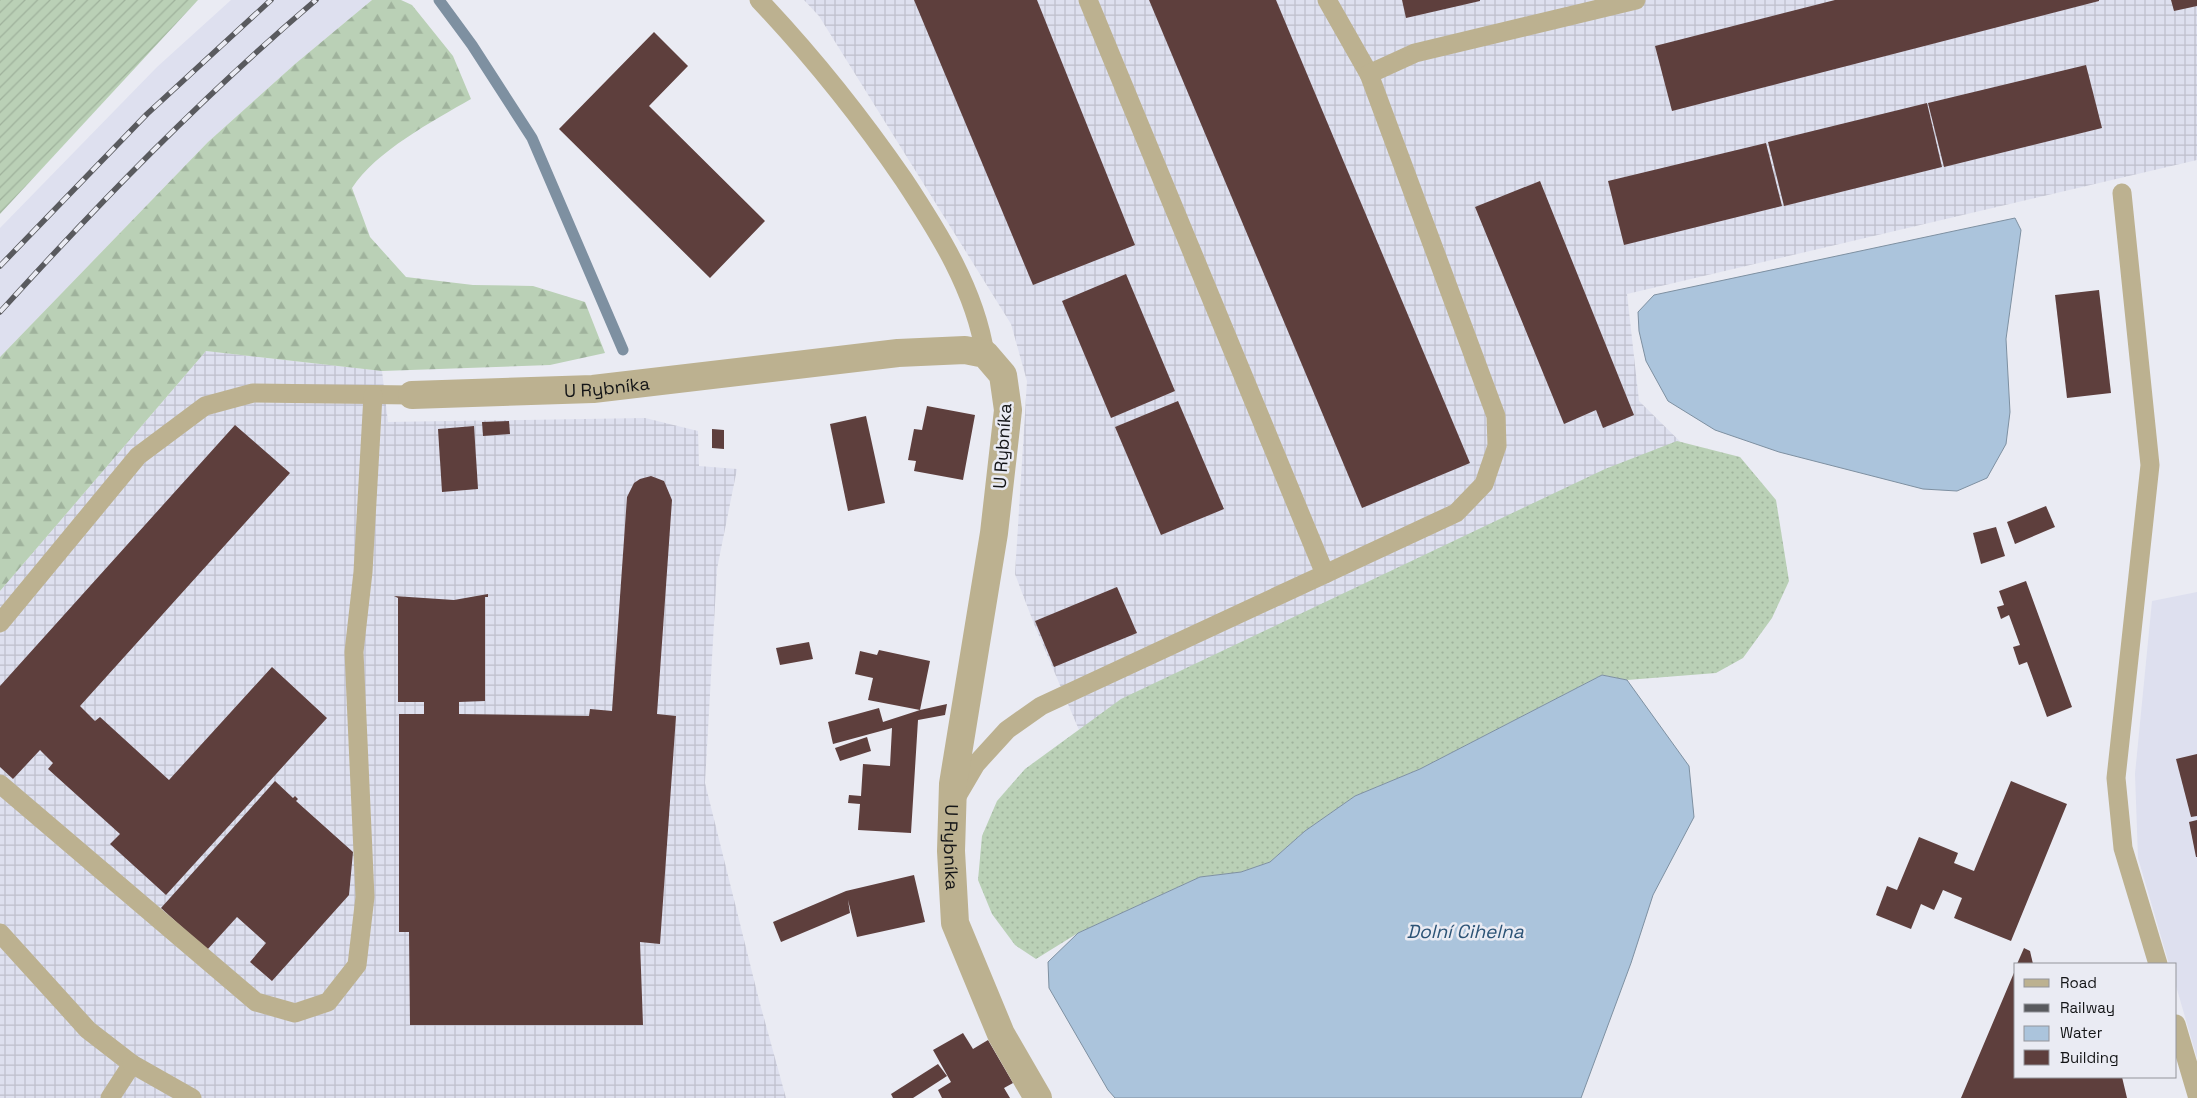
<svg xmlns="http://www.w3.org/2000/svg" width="2197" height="1098" font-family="'Space Grotesk',sans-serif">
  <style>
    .industrial { fill: url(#industrial-grid) }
    .built { fill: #dee0ef }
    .grass { fill: url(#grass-dots) }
    .forest { fill: url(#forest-firs) }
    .garden { fill: url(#garden-furrows) }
    .water { fill: #abc4dc; stroke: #7e90a1 }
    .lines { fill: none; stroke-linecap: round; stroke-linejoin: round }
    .stream { stroke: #7e90a1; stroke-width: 11 }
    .building { fill: #5e3f3d }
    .service { stroke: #bcb190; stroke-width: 19 }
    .minor { stroke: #bcb190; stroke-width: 28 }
    .rail-casing { stroke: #595a5e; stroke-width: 5.5 }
    .rail { stroke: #eaebf3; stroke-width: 4; stroke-dasharray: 11; stroke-linecap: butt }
    .labels { text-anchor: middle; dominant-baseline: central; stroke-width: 5; stroke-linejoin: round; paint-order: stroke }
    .street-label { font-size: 18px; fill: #141517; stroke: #eaebf3 }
    .water-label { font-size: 19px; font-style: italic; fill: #2c5376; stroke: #eaebf3 }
  </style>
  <defs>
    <pattern id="industrial-grid" width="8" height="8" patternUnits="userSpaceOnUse" patternTransform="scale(1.25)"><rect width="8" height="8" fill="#dee0ef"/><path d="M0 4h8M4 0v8" fill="none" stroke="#bebfcc"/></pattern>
    <pattern id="grass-dots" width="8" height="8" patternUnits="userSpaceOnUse" patternTransform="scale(1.25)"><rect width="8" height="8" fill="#bad0b6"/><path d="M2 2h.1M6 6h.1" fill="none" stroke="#9fb29c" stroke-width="1.8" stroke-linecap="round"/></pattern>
    <pattern id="forest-firs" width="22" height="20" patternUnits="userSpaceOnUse" patternTransform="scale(1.25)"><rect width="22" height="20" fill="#bad0b6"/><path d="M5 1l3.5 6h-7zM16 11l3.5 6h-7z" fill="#9fb29c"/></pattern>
    <pattern id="garden-furrows" width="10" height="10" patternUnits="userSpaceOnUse" patternTransform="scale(1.25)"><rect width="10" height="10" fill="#bad0b6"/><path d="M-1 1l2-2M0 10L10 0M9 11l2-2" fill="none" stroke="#9fb29c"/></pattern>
  </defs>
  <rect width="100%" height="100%" fill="#eaebf3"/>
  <!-- industrial -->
  <g class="industrial">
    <polygon points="804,0 2197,0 2197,160 1627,294 1639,401 1708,469 1082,737 1034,624 1015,574 1027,381 1011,324 819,16"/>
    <polygon points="206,351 382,371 388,422 645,418 698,431 699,466 737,469 717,569 705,783 759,1000 786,1098 0,1098 0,591"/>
  </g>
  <!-- built -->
  <g class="built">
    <polygon points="231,0 372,0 295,64 208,142 0,357 0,228 157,67"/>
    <polygon points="2197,592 2197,1058 2176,986 2176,964 2169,964 2138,858 2135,774 2152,601"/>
  </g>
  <!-- grass -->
  <polygon class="grass" points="1677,441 1740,457 1776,500 1789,581 1772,618 1743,658 1716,673 1627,680 1602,675 1420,769 1355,796 1305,831 1270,862 1241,872 1200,877 1078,933 1036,959 1015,945 992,914 978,880 982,836 997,801 1025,769 1121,699 1605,469"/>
  <!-- forest -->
  <path class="forest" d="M372,0h29l11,5 41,51 18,43c-38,22 -95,52 -119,89l18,49 36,40 67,8 60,1 52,16 20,51 -55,12 -168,6 -176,-20 -206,240v-234l208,-215 87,-78z"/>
  <!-- garden -->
  <polygon class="garden" points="0,0 198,0 0,214"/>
  <!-- water -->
  <g class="water">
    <polygon points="2015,218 2021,230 2006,339 2010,412 2006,444 1987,478 1957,491 1923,489 1779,452 1715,430 1668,401 1646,361 1639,331 1638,312 1654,295"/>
    <polygon points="1602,675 1627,680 1689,766 1694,817 1653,895 1631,963 1581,1098 1115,1098 1108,1090 1049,988 1048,962 1078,933 1200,877 1241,872 1270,862 1305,831 1355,796 1420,769"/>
  </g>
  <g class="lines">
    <!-- stream -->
    <polyline class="stream" points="439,0 472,45 532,138 623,350"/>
  </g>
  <!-- building -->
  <g class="building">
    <polygon points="914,0 1037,0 1135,245 1033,285"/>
    <polygon points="1149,0 1276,0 1470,463 1362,508"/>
    <polygon points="1402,0 1480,0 1480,1 1406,18"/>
    <polygon points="1835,0 2099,0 2099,1 1672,111 1655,46"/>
    <polygon points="2171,0 2197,0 2197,6 2174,11"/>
    <polygon points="654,32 688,66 649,106 765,221 710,278 559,129"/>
    <polygon points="2086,65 2102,128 1944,167 1928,103"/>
    <polygon points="1927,103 1942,167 1784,206 1768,142"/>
    <polygon points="1766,143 1782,206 1624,245 1608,181"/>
    <polygon points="1540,181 1634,415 1603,428 1596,410 1564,424 1475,207"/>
    <polygon points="1126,274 1175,391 1111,418 1062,301"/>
    <polygon points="2099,290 2111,393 2067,398 2055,295"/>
    <polygon points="1178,401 1224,509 1161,535 1115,427"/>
    <polygon points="927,406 975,415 963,480 914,471 916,461 908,460 914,429 922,430"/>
    <polygon points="866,416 885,503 848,511 830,424"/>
    <polygon points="509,421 510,434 483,436 482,422"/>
    <polygon points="235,425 290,473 80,706 95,721 100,717 169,780 272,667 327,718 166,895 110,844 120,834 48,769 53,763 40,750 13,779 0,767 0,686"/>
    <polygon points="474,426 478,489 442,492 438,429"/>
    <polygon points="712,429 724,430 724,449 712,448"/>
    <polygon points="651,476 664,481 672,500 657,714 676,716 660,944 640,942 643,1025 410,1025 409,932 399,932 399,714 424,714 424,702 398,702 398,598 394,596 454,600 488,594 488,597 485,597 485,701 459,702 459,714 589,716 590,709 612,711 627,497 634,483 640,479"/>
    <polygon points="2046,506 2055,527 2015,544 2007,522"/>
    <polygon points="1996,527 2005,556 1981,564 1973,533"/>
    <polygon points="2026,581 2072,707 2047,717 2027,662 2019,665 2013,647 2020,645 2009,615 2001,619 1997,607 2004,605 1999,591"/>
    <polygon points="1117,587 1137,633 1054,667 1035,621"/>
    <polygon points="809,642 813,659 780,665 776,648"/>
    <polygon points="879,650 930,661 920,710 947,704 945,715 918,720 911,833 858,830 860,804 848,803 849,795 861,796 863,764 890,766 892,728 833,744 828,722 879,708 883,722 920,710 868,700 873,678 855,674 860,651 877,655"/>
    <polygon points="867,737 871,751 840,761 835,748"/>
    <polygon points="2197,754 2197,816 2191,817 2176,759"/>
    <polygon points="275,781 293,798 295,796 298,799 296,801 353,852 349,895 272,981 250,962 266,943 237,917 207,950 161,908"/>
    <polygon points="2011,781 2067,804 2011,941 1954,918 1962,898 1943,890 1934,910 1921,904 1911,929 1876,915 1887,886 1897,890 1919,837 1958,853 1954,863 1974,871"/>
    <polygon points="2197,820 2197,857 2196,857 2189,822"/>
    <polygon points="914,875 925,922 857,937 848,900 850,913 781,942 773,922 846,891"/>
    <polygon points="2024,948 2030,951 2033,964 2017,964"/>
    <polygon points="2016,968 2016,1077 2122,1077 2127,1098 1961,1098"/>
    <polygon points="963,1033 973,1049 988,1040 1013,1083 1004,1088 1010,1098 942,1098 938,1090 951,1082 933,1050"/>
    <polygon points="938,1064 947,1076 913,1098 893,1098 891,1094"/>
  </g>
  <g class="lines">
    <!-- service -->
    <g class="service">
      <path d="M759,0c53,56 101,116 145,180 35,53 71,110 81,174"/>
      <polyline points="1327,0 1369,74"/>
      <polyline points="2122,193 2150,465 2116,778 2123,848 2158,964"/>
      <polyline points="1325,574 1456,513 1484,484 1497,446 1496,416 1369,74 1415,53 1636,0"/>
      <polyline points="0,623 138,456 205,406 253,393 412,395"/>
      <polyline points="0,784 256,1002 295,1013 328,1002 357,965 365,897 354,652 363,572 373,395"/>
      <polyline points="956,798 976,764 1007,730 1041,706 1325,574 1088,0"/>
      <polyline points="0,933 88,1030 132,1064 110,1098"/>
      <polyline points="2176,1024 2197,1095"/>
      <polyline points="132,1064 192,1098"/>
    </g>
    <!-- minor -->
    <path class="minor" id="s1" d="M412,395l181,-6 305,-36 67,-3 20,4 18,21 5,35 -14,123 -41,251 -2,67 4,72 46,111 37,64"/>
    <!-- rail casing -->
    <g class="rail-casing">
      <g id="rail">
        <polyline points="0,266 147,114 271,0"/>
        <path d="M0,312c100,-110 203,-216 316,-312"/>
      </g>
    </g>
    <!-- rail -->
    <use href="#rail" class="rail"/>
  </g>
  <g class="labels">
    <!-- street labels -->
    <g class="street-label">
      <text stroke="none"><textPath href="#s1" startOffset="195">U Rybníka</textPath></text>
      <text transform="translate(1002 446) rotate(-86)">U Rybníka</text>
      <text stroke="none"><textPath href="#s1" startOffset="1080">U Rybníka</textPath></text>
    </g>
    <!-- water labels -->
    <g class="water-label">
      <text x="1465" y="931">Dolní Cihelna</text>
    </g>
  </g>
  <!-- legend -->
  <rect x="2014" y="963" width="162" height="115" fill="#eaebf3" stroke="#94959b"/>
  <rect x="2024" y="979" width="25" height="8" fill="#bcb190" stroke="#94959b"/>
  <text x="2060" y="988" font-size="15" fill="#141517">Road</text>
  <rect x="2024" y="1004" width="25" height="8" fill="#595a5e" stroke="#94959b"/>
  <text x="2060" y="1013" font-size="15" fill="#141517">Railway</text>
  <rect x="2024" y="1026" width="25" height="15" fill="#abc4dc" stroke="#94959b"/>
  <text x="2060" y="1038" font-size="15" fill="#141517">Water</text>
  <rect x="2024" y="1050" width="25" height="15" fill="#5e3f3d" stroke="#94959b"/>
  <text x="2060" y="1063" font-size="15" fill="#141517">Building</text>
</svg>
